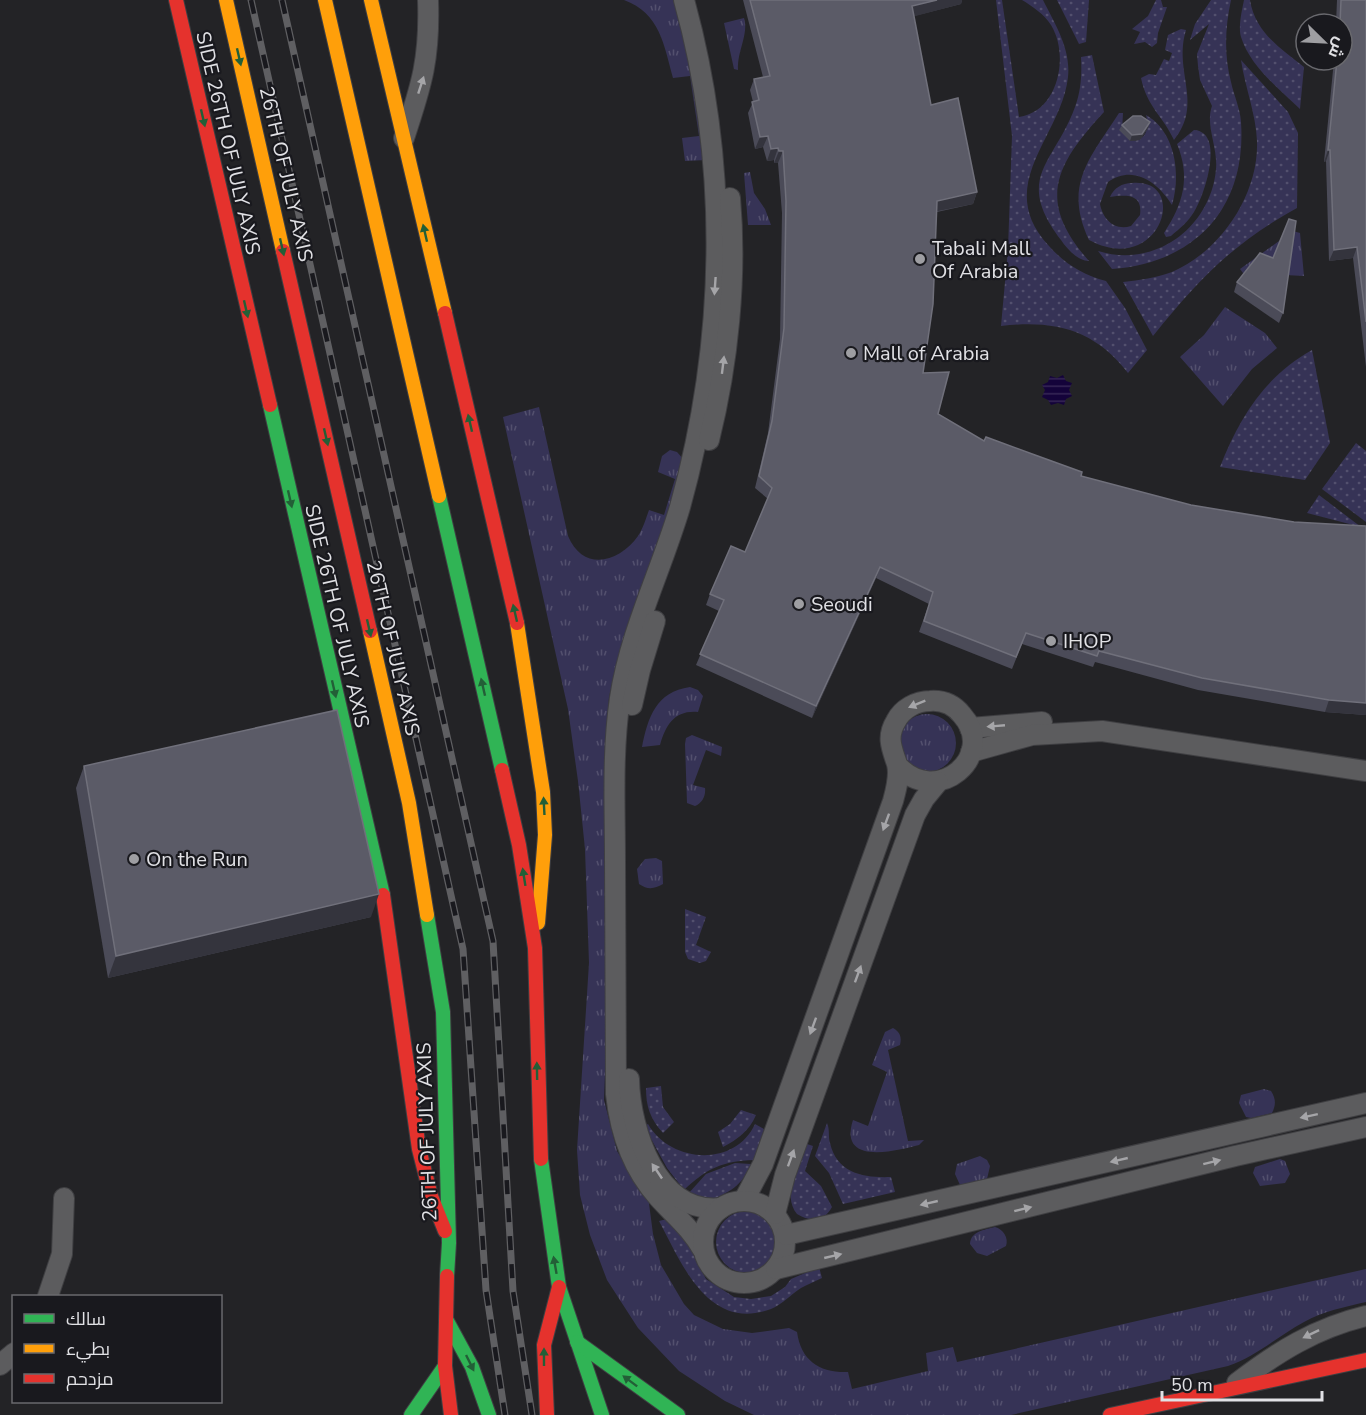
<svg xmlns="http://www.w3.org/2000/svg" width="1366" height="1415" font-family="'Nunito Sans',Cairo,sans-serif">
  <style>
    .grass { fill: url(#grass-tufts) }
    .garden { fill: url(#garden-dots) }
    .water { fill: url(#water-rules) }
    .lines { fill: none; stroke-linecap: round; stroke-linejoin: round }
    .street-casing { stroke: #3f3f42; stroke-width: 22 }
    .fast-casing { stroke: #3f3f42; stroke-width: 16 }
    .slow-casing { stroke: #3f3f42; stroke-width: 16 }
    .jam-casing { stroke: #3f3f42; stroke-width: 16 }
    .street { stroke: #5c5c5e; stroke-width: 20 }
    .fast { stroke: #30b455; stroke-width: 14 }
    .slow { stroke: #ff9f0a; stroke-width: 14 }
    .jam { stroke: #e5322d; stroke-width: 14 }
    .rail-casing { stroke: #5f5f62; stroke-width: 7 }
    .rail { stroke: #19191e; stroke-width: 4.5; stroke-dasharray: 14; stroke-linecap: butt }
    .wall { fill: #4b4b58 }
    .shaded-wall { fill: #34343d }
    .building { fill: #5b5b67; stroke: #70707b; stroke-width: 1.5 }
    .oneway { fill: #235f37 }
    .oneway2 { fill: #a5a5a8 }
    .poi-dot { fill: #9e9ea2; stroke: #19191e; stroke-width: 2 }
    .labels { text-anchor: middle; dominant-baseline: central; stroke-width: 4.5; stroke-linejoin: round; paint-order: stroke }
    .street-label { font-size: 20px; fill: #e1e1e5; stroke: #19191e }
    .poi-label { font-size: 20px; fill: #e1e1e5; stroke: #19191e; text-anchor: start }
  </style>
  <defs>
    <pattern id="grass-tufts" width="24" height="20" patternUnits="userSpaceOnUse" patternTransform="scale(1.5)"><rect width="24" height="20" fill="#363356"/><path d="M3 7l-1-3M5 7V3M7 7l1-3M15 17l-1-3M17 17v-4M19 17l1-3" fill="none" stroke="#53506e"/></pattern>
    <pattern id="garden-dots" width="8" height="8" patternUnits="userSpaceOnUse" patternTransform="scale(1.5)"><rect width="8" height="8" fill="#363356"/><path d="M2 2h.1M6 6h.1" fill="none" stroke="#53506e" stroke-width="1.8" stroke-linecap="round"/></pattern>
    <pattern id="water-rules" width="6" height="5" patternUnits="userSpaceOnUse" patternTransform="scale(1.5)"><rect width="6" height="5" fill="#14033a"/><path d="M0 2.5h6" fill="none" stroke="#362756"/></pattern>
  </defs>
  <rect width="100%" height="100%" fill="#232326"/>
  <!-- grass -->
  <g class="grass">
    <path d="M624,0h55l28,160 -22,1 -3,-23 17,-2 -9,-60 -17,2c-9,-33 -13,-65 -49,-78z"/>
    <path d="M744,18c5,16 -7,33 -6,52l-4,-1 -10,-46z"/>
    <polygon points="750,172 754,193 765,209 771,225 748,225 744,173"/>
    <polygon points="1293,231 1300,233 1304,276 1285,275 1269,268 1246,277 1240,269"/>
    <polygon points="1225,307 1265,333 1277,348 1252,369 1223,406 1180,357 1204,335"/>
    <path d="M539,407l29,129c15,36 51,27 70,0 5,-7 8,-18 11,-26l15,5 11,-36 -17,-7 4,-16 8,-6 7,2 7,8 -26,88 -37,99 -12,50 -4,57 2,267 -3,79 13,51 19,31 12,14 5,38 8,31 23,39 10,11 29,14 29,4 37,-5 8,4c4,29 23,41 51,40l4,17 76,-18 -2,-18 27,-6 4,15 409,-93v33c-21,5 -43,9 -62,20 -26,14 -47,34 -76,44l-217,49h-257l-29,-14 -46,-30 -41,-43 -31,-48 -17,-45 -10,-40 -3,-45 12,-187 -4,-114 -7,-68 -10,-72 -65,-292z"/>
    <path d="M690,687l8,3 5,6 -5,16c-23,-2 -32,12 -38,33l-18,2c6,-30 14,-55 48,-60z"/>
    <circle cx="927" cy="743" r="29"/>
    <path d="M692,735l30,12 -1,9 -15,-6 -13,35 12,3c1,8 -3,15 -10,18l-8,-3 -2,-59 1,-6z"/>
    <path d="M656,858l6,3 1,23c-9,5 -15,6 -24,0l-2,-15 8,-10z"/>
    <path d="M893,1028c7,4 9,9 7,17l-12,5 20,91 16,-1 -5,5c-23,6 -81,21 -66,-25l15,6 19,-54 -15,-7 13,-33z"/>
    <path d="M1264,1089l7,2c5,8 5,14 1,22l-21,5 -5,-1 -7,-14 2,-8z"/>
    <polygon points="980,1156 987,1160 990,1166 987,1179 960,1185 955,1174 957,1164"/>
    <polygon points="1280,1159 1285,1161 1290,1174 1285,1183 1260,1186 1253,1173 1255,1167"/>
    <path d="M995,1227c8,2 14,11 11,19l-19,10 -10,-3 -7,-9c1,-13 14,-14 25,-17z"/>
  </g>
  <!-- garden -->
  <g class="garden">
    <path d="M996,0h6l17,117c39,-5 51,-61 32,-92 -7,-11 -19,-19 -29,-25h21c12,24 28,49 25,77 -6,59 -76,108 -19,169 16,18 34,29 57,35l19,27 22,42 -19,23c-34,-44 -74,-53 -127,-47l7,-77 4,-113z"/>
    <polygon points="1057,0 1089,0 1086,42 1079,44"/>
    <polygon points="1156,0 1161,0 1163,7 1167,7 1158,33 1157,43 1152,47 1145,42 1134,44 1140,32 1132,29 1148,16"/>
    <path d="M1211,0h20c-6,28 -7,55 0,82 3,14 9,26 10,40 6,85 -45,141 -129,147l-14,-18c57,18 113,-24 118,-82 2,-22 -11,-44 -4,-63l-12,-26 -2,-14 -1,-12 12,-30 -19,16 5,-16z"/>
    <path d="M1244,0h6c5,32 30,48 54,67l-4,42c-21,-20 -50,-43 -59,-72 -3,-10 1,-27 3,-37z"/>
    <path d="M1181,29l5,1c-13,42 18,73 -12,110 -11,-24 -27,-33 -33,-62l8,-4 7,1 8,-16 5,2 3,-8 -7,-3 3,-15z"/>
    <path d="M1092,55l12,57c-49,53 -68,89 -15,149 -11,0 -22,-12 -28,-21 -48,-63 -6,-77 14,-133 6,-16 7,-33 6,-50z"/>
    <path d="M1241,60l47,52 10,21 -1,75c-64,35 -99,72 -144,128l-30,-54c17,-2 33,-4 49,-10 49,-21 87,-78 85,-131 -1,-27 -12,-54 -16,-81z"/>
    <path d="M1119,113h4l-1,18 8,10c15,1 20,-12 16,-26 30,17 35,60 26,90 -14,-23 -39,-41 -64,-23l-8,22c3,16 15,27 31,22l9,-11c3,-22 -15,-20 -30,-18 4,-9 12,-14 22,-14 59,-5 28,95 -43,57 -26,-55 1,-82 30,-127z"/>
    <path d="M1194,130c32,2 10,67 0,82 -6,10 -15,17 -23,24l-5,1 -2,-4c19,-29 27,-55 13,-89z"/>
    <path d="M1312,350l18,93 -25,37 -85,-13c19,-49 45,-91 92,-117z"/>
    <polygon points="1356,443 1366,451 1366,522 1322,489"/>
    <polygon points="1319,495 1361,527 1307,513"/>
    <polygon points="685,909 706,917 696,945 711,952 706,961 700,963 688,959 685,952"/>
    <path d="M661,1086l2,21 11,15 -11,11c-13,-14 -17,-27 -17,-45z"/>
    <path d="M741,1110l15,5c-7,16 -18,24 -33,32l-5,-15 12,-8z"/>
    <path d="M827,1123c3,7 1,13 3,20 7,31 35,35 61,34l4,15 -52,12 -14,-31 -14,-17z"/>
    <path d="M648,1124c22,39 87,44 107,0l9,5 -10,31c-31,1 -47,8 -70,30l-17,-22 -23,-42z"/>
    <path d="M807,1144l6,2 -8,25 16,15 11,21c-8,15 -22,15 -35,7 -16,-20 3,-49 10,-70z"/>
    <path d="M735,1163l16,1c-8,21 -22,29 -43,37l-20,-7 18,-20z"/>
    <circle cx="747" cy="1242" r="31"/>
    <path d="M667,1219l26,24 5,21 8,15 28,18 17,2 20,-3 14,-9 6,-8 28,-12 3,11c-6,3 -14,6 -21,10 -11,7 -18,16 -30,21 -63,23 -89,-45 -112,-88z"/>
  </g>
  <!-- water -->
  <polygon class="water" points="1063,375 1066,381 1072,383 1069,390 1072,396 1066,399 1064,405 1058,403 1051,405 1048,400 1042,397 1045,390 1042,385 1048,382 1050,376 1057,378"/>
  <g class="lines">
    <!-- street casing -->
    <g class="street-casing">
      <g id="street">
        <path d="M684,0c46,166 42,342 -4,507 -19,64 -50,125 -60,191 -8,54 -5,108 -5,162 0,78 1,156 1,234 4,38 16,74 42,103 16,18 33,31 45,53"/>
        <path d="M404,138c18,-54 26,-80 24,-138"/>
        <path d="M709,440c19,-76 28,-163 21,-242"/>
        <polyline points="632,705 640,670 655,621"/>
        <polyline points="970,728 1042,722"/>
        <polyline points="971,752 1032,735 1102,731 1366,771"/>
        <path d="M629,1079c1,51 28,136 92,129"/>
        <path d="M744,1200l19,-36 130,-363c3,-11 7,-25 4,-37 -5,-15 -11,-27 -1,-43 6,-12 20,-20 34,-20 13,-1 24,4 32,14 36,40 -25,94 -65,50"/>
        <circle cx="744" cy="1242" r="41"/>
        <polyline points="775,1214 785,1175 915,815 924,799 938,782"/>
        <polyline points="786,1235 1366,1103"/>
        <polyline points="776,1269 1235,1156 1366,1127"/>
        <polyline points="48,1296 62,1254 64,1198"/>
        <polyline points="0,1365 14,1353"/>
        <path d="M1237,1383c40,-31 79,-55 129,-67"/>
      </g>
    </g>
    <!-- fast casing -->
    <g class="fast-casing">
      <g id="fast">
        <polyline points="270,405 383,895"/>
        <polyline points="439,496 502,770"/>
        <polyline points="427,915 443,1012 449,1243 447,1276"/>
        <polyline points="541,1159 559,1287 602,1415"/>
        <polyline points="447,1321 472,1367 489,1415"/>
        <polyline points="577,1342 678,1415"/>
        <polyline points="411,1415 445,1366"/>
      </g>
    </g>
    <!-- slow casing -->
    <g class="slow-casing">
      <g id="slow">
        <polyline points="226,0 283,251"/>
        <polyline points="325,0 439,496"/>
        <polyline points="371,0 445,313"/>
        <polyline points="517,623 543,792 545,835 538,923"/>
        <polyline points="370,631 409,803 427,915"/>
      </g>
    </g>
    <!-- jam casing -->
    <g class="jam-casing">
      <g id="jam">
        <polyline points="176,0 270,405"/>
        <polyline points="283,251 370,631"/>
        <polyline points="445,313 517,623"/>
        <polyline points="502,770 519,845 535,948 541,1159"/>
        <polyline points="383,895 419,1149 431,1196 445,1231"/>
        <polyline points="447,1276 445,1366 451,1415"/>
        <polyline points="547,1415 544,1345 559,1287"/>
        <polyline points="1110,1415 1366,1360"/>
      </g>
    </g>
    <!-- street -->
    <use href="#street" class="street"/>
    <!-- fast -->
    <use href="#fast" class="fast"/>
    <!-- slow -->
    <use href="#slow" class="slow"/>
    <!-- jam -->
    <use href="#jam" class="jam"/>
    <!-- rail casing -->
    <g class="rail-casing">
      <g id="rail">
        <polyline points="251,0 463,949 486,1290 505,1415"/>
        <polyline points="282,0 493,941 513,1291 532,1415"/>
      </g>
    </g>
    <!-- rail -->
    <use href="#rail" class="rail"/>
  </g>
  <!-- wall -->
  <g class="wall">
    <polygon points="743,0 962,0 961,4 914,16 931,105 977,192 973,204 937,212 923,373 938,414 984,441 1081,476 1366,715 1325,712 1198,690 1095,662 1093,667 1022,644 1012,669 919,632 929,604 876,578 812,718 696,665 719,611 706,605 710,594 745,552 768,499 755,488 768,433 780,339 782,213 778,163 774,163 774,160 767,161 763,147 755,149 748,113 753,102 750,90 754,79 763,77"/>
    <polygon points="1337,0 1366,0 1366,367 1353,258 1329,261 1326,161 1324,162 1334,60 1342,60 1342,24 1336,24"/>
    <polygon points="1150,122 1148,128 1140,140 1130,141 1119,130 1122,125"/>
    <polygon points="1237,282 1283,313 1279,323 1234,292"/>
    <polygon points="84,766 371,917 108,978 76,788"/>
  </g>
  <!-- shaded-wall -->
  <g class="shaded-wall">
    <polygon points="937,0 962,0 961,4 908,18 912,6"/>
    <polygon points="1150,122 1148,128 1140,140 1130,141 1132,135"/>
    <polygon points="768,136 763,147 755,149 760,137"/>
    <polygon points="778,148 774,160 767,161 771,149"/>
    <polygon points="1328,150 1330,150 1326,161 1324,162"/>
    <polygon points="779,151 783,151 778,163 774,163"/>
    <polygon points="977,192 973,204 933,212 937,201"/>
    <polygon points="1357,247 1353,258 1329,261 1334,250"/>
    <polygon points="880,567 876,578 812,718 816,706"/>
    <polygon points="1329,700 1366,703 1366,715 1325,712"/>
    <polygon points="379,894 371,917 108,978 116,956"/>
  </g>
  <!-- building -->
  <g class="building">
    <polygon points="750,0 937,0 912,6 931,105 958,98 977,192 937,201 933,304 923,373 949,372 938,414 984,441 986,437 1035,455 1082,472 1081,476 1191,505 1294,522 1366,526 1366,703 1329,700 1202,678 1099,651 1097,656 1026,633 1016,657 924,621 933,592 880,567 816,706 700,654 724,600 710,594 731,546 745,552 772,488 759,476 772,421 784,328 786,201 783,151 779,151 778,148 771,149 768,136 760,137 752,102 759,100 754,79 770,76"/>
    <polygon points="1341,0 1366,0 1366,322 1357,247 1334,250 1330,150 1328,150 1337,60 1342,60 1342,24 1340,24"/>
    <polygon points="1133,116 1141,116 1150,122 1142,134 1132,135 1122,125"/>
    <polygon points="1289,219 1296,221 1283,313 1237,282 1260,253 1273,258"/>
    <polygon points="337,710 379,894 116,956 84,766"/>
  </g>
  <!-- one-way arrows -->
  <defs><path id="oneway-solid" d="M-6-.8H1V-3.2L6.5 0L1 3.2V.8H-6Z" transform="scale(1.5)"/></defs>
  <g class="oneway">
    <use href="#oneway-solid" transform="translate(239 57) rotate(77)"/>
    <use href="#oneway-solid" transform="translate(203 118) rotate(77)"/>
    <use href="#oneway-solid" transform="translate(425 233) rotate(-103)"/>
    <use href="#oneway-solid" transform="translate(282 247) rotate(77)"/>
    <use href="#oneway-solid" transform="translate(246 309) rotate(77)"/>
    <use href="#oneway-solid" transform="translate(470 423) rotate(-103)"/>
    <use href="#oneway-solid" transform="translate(326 437) rotate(77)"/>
    <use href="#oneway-solid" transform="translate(290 499) rotate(77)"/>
    <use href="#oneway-solid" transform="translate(515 613) rotate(-103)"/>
    <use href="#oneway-solid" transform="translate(369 628) rotate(77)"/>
    <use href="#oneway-solid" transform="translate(483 687) rotate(-103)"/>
    <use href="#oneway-solid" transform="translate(334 689) rotate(77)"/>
    <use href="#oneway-solid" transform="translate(544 806) rotate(-93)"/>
    <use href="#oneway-solid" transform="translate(524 877) rotate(-99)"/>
    <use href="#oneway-solid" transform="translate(537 1071) rotate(-91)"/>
    <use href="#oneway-solid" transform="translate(555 1265) rotate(-100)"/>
    <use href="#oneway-solid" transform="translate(544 1357) rotate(-90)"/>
    <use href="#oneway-solid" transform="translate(470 1363) rotate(64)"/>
    <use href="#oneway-solid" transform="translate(630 1381) rotate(-143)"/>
  </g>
  <g class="oneway2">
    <use href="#oneway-solid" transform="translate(421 85) rotate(-72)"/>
    <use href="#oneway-solid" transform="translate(715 286) rotate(94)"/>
    <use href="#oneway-solid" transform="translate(723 365) rotate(-83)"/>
    <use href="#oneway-solid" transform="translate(917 704) rotate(158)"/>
    <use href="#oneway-solid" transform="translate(996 726) rotate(175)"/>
    <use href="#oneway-solid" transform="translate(886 822) rotate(110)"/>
    <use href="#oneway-solid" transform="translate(858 974) rotate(-70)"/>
    <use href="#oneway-solid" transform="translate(813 1026) rotate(110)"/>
    <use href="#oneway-solid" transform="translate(1309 1116) rotate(168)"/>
    <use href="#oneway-solid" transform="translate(791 1158) rotate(-70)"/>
    <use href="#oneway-solid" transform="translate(1119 1160) rotate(167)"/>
    <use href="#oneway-solid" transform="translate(1212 1162) rotate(-14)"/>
    <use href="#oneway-solid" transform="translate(657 1171) rotate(-124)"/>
    <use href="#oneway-solid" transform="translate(929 1203) rotate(167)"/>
    <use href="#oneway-solid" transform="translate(1023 1209) rotate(-14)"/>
    <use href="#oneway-solid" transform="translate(833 1256) rotate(-13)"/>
    <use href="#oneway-solid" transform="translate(1311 1334) rotate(154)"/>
  </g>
  <!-- markers -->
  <g class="poi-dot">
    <circle cx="920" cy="259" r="6"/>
    <circle cx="851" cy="353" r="6"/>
    <circle cx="799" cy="604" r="6"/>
    <circle cx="1051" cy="641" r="6"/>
    <circle cx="134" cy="859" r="6"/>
  </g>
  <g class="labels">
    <!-- street labels -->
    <g class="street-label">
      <text transform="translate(228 143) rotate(77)">SIDE 26TH OF JULY AXIS</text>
      <text transform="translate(286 174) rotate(77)">26TH OF JULY AXIS</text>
      <text transform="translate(337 616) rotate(77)">SIDE 26TH OF JULY AXIS</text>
      <text transform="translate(393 648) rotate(77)">26TH OF JULY AXIS</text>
      <text transform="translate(427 1132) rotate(-92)">26TH OF JULY AXIS</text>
    </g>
    <!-- poi labels -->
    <g class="poi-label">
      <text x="932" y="248">Tabali Mall<tspan x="932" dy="23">Of Arabia</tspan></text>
      <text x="863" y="353">Mall of Arabia</text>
      <text x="811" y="604">Seoudi</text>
      <text x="1063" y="641">IHOP</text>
      <text x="146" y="859">On the Run</text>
    </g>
  </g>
  <!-- legend -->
  <rect x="12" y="1295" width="210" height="108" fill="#19191e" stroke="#69696e" stroke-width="1.5"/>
  <rect x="24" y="1314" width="30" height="9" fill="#30b455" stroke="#69696e" stroke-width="1.5"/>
  <text x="66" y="1325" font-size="18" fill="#e1e1e5">سالك</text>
  <rect x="24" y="1344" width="30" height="9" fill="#ff9f0a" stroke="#69696e" stroke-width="1.5"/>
  <text x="66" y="1355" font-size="18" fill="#e1e1e5">بطيء</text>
  <rect x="24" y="1374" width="30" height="9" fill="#e5322d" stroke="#69696e" stroke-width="1.5"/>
  <text x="66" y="1385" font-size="18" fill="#e1e1e5">مزدحم</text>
  <!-- north arrow -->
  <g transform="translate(1324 42) rotate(114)"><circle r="28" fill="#19191e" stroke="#69696e" stroke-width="1.5"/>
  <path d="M0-4.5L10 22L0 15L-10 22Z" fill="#9e9ea2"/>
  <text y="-9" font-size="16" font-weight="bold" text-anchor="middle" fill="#e1e1e5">ش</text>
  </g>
  <!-- scale -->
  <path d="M1162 1391v9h160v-9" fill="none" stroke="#e1e1e5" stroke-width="3"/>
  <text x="1171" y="1391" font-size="18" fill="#e1e1e5" stroke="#19191e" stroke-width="4.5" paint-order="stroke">50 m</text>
</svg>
